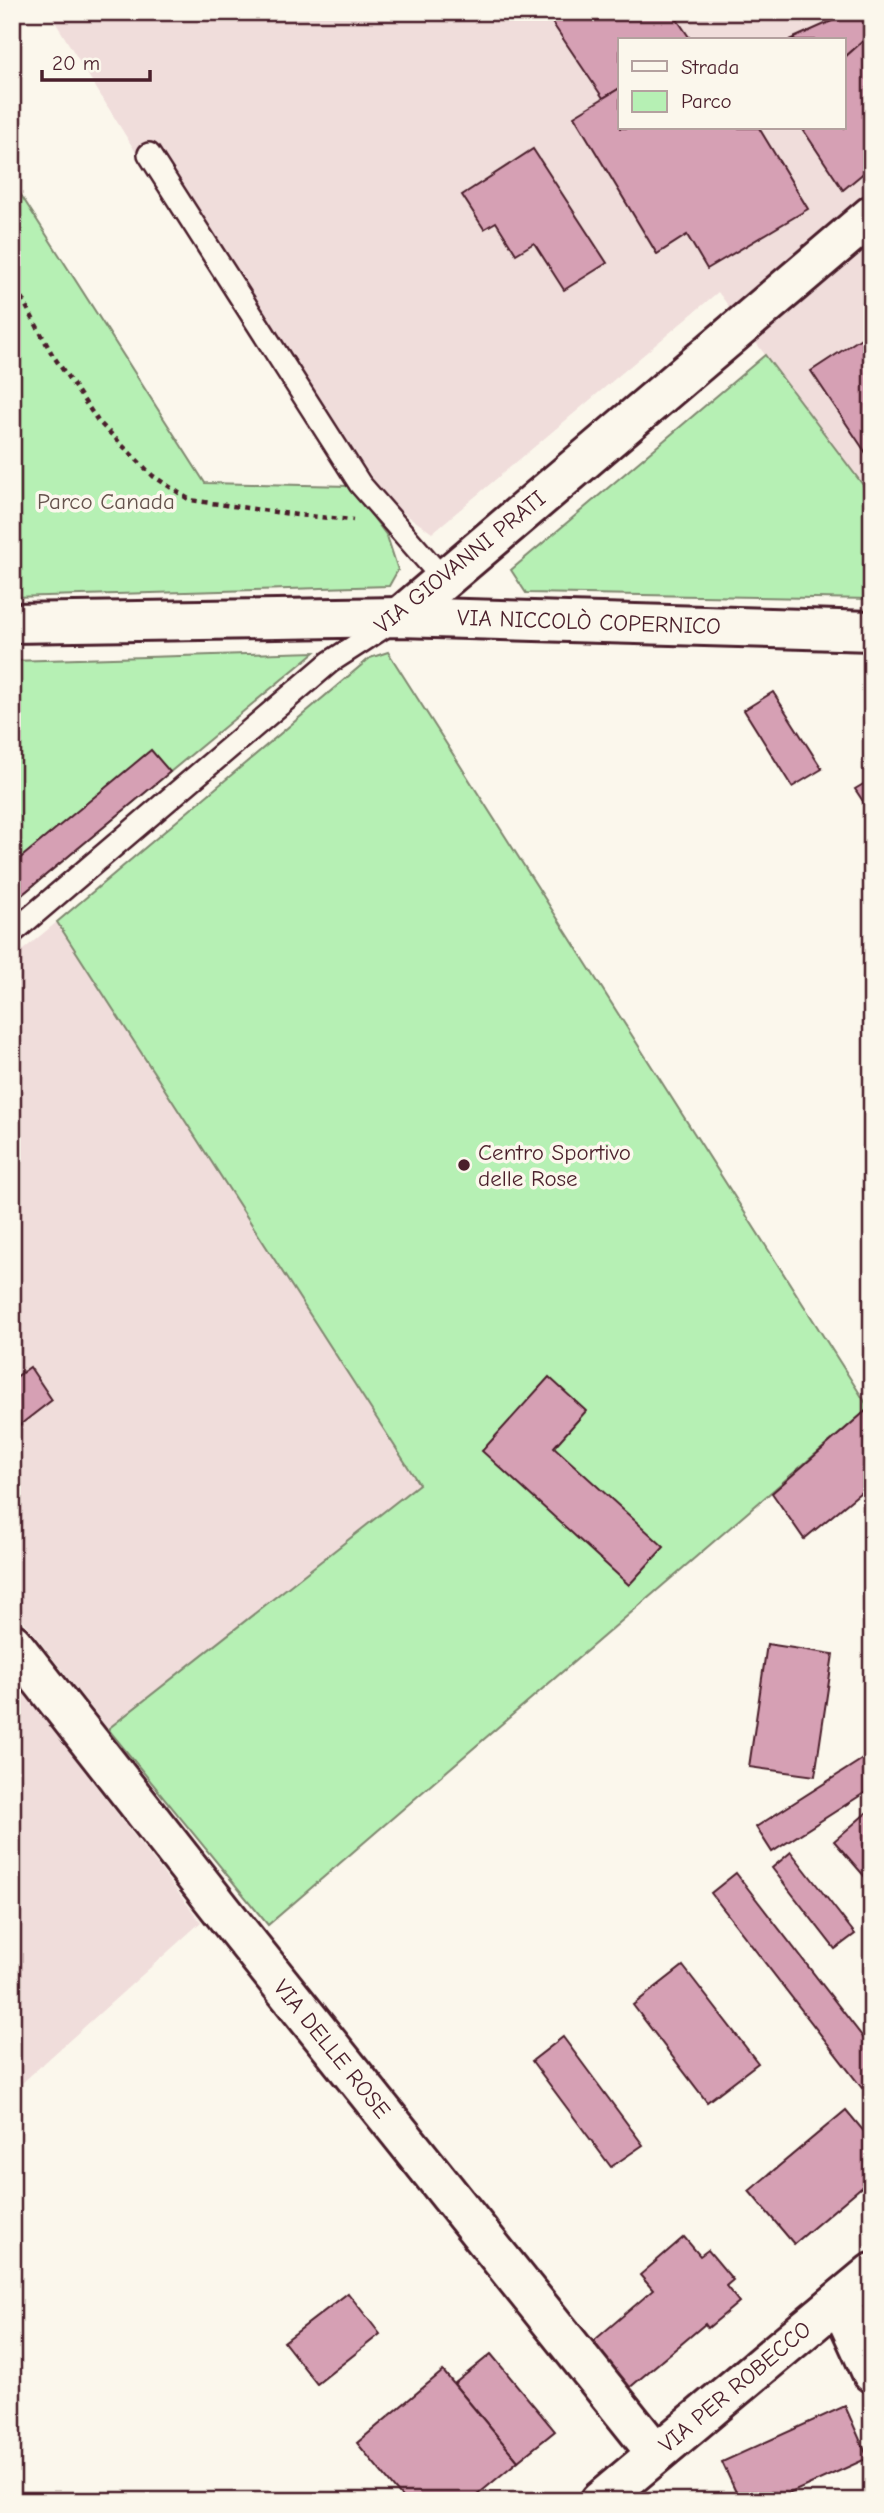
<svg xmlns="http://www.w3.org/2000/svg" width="884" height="2513" font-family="'Comic Neue',sans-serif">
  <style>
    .built { fill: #f0dddb; fill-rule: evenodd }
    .green { fill: #b6f0b4; stroke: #808870; stroke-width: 2 }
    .building { fill: #d6a0b4; stroke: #4a1f2b; stroke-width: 2 }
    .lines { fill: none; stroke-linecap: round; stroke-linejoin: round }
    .lane-casing { stroke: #4a1f2b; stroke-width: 26 }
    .street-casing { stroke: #4a1f2b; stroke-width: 44 }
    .path { stroke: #4a1f2b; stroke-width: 4.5; stroke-dasharray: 5 5; stroke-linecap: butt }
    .lane { stroke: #fbf7ec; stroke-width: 21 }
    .street { stroke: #fbf7ec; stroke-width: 38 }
    .poi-dot { fill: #4a1f2b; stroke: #fbf7ec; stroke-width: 2.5 }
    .labels { text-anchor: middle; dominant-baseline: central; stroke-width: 7; stroke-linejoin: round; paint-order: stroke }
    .park-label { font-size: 23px; fill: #65534d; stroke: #fbf7ec }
    .street-label { font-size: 23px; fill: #4a1f2b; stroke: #fbf7ec }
    .poi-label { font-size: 23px; fill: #4a1f2b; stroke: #fbf7ec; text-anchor: start }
  </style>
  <rect width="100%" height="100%" fill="#fbf7ec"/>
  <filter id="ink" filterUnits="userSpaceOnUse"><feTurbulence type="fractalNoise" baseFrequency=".0143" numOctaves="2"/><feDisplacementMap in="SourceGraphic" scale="14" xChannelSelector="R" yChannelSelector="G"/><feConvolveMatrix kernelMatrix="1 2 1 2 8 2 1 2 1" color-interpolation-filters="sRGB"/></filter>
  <g filter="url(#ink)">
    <!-- built -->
    <g class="built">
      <path d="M49,12h823v485l-154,-205 -286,241 -44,-31 -234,-358 -17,10zM620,40h224v88h-224z"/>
      <polygon points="57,922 420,1484 108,1729 12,1606 12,959"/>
      <polygon points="12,1678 201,1922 12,2092"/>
    </g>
    <!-- green -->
    <g class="green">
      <polygon points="12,181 205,483 350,486 387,536 398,570 389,586 12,597"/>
      <polygon points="765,355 872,497 872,599 526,593 511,570"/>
      <polygon points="315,652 12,903 12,661"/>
      <polygon points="388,652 869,1408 268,1925 108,1729 419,1484 57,922 370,658"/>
    </g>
    <!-- building -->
    <g class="building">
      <polygon points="545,12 672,12 691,40 620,40 620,88 603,98"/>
      <polygon points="852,12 872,12 872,33 844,58 844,40 789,40"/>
      <polygon points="872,33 872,166 843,190 802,128 844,128 844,58"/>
      <polygon points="620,88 620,128 759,128 808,209 707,269 687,235 657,254 574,116"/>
      <polygon points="533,149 607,263 564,290 534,243 516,254 496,222 484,229 462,195"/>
      <polygon points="872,331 872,462 811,371"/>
      <polygon points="773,692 822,769 792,787 744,710"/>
      <polygon points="151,750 170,772 12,903 12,865"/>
      <polygon points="872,779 872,815 855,789"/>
      <polygon points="30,1367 52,1400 12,1431 12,1380"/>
      <polygon points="549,1377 586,1411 554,1447 664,1547 629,1585 482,1451"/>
      <polygon points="869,1408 872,1413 872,1483 804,1539 772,1493"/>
      <polygon points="767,1644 833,1654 815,1776 749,1767"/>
      <polygon points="872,1753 872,1788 772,1852 756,1827"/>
      <polygon points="872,1808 872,1885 834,1841"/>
      <polygon points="791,1852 855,1934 835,1949 772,1868"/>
      <polygon points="736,1873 872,2049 872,2080 862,2088 711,1893"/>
      <polygon points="683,1966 758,2063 707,2102 633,2005"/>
      <polygon points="563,2037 643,2145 611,2167 532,2061"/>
      <polygon points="846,2110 872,2141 872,2178 794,2244 749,2191"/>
      <polygon points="684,2237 700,2256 708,2250 733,2280 726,2286 739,2302 708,2328 705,2324 628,2389 590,2344 653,2290 640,2275"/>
      <polygon points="348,2293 380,2334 317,2384 284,2342"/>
      <polygon points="491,2354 555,2431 518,2461 454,2384"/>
      <polygon points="443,2371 518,2461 470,2501 405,2501 357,2443"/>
      <polygon points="845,2406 868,2458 773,2501 740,2501 722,2462"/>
    </g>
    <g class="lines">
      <!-- lane casing -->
      <g class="lane-casing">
        <g id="lane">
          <polyline points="149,154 360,484 444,580"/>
          <polyline points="12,933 330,662 392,622"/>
        </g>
      </g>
      <!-- street casing -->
      <g class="street-casing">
        <g id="street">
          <polyline points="400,617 872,215"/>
          <polyline points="12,623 400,617 872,631"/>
          <polyline points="12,1643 235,1927 656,2453"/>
          <polyline points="839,2301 872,2373"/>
          <polyline points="600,2501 872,2273"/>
        </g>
      </g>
      <!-- path -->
      <polyline class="path" points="12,280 52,354 98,421 153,476 190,500 297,515 353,520"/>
      <!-- lane -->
      <use href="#lane" class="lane"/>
      <!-- street -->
      <use href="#street" class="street"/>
    </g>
  </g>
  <!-- markers -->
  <circle class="poi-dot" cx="464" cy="1165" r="7"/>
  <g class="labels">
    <!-- park labels -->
    <g class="park-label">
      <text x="106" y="501">Parco Canada</text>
    </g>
    <!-- street labels -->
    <g class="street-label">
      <text transform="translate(460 562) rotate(-39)">VIA GIOVANNI PRATI</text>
      <text transform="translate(589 622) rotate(2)">VIA NICCOLÒ COPERNICO</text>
      <text transform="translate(332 2049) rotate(51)">VIA DELLE ROSE</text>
      <text transform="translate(735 2387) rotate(-40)">VIA PER ROBECCO</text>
    </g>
    <!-- poi labels -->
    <g class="poi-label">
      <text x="478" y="1152">Centro Sportivo<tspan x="478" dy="26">delle Rose</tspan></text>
    </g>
  </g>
  <!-- margin -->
  <rect width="884" height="2513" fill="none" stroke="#fbf7ec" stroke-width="42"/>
  <rect x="21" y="21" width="842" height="2471" fill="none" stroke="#4a1f2b" stroke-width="2.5" filter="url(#ink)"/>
  <!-- legend -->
  <rect x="618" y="38" width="228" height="91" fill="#fbf7ec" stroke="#b4a19f" stroke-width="2"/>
  <rect x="632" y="61" width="35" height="10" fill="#fbf7ec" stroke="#b4a19f" stroke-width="2"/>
  <text x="681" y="74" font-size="21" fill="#4a1f2b">Strada</text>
  <rect x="632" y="91" width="35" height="21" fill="#b6f0b4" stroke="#b4a19f" stroke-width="2"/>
  <text x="681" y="108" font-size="21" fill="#4a1f2b">Parco</text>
  <!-- scale -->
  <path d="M42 70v10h108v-10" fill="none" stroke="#4a1f2b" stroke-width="3.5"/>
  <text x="52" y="70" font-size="21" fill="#4a1f2b" stroke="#fbf7ec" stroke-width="5" paint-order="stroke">20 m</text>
</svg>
